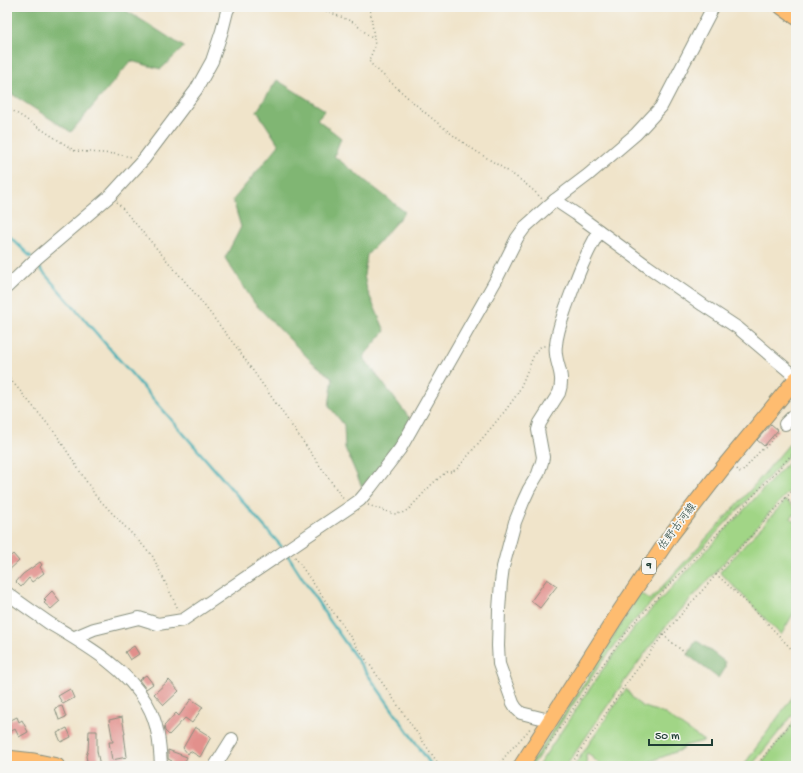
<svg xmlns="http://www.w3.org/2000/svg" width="803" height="773" font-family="'Gochi Hand','Klee One',sans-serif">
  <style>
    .green { fill: #a1d586; stroke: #60895d }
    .forest { fill: #80b673; stroke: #507a54 }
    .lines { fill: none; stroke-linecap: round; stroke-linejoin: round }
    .stream { stroke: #3caeb5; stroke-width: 2.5 }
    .building { fill: #e2908c }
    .minor-casing { stroke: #88907f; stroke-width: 14 }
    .major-casing { stroke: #88907f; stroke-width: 17 }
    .path { stroke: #88907f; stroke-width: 1.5; stroke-dasharray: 1 3; stroke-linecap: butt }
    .minor { stroke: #fff; stroke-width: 12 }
    .major { stroke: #febc70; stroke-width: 15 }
    .labels { text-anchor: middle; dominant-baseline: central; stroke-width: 3.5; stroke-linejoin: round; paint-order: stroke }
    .shield { fill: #f6f6f2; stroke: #60746d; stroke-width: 1 }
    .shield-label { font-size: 10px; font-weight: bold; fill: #1f3d34 }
    .street-label { font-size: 11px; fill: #1f3d34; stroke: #f6f6f2 }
  </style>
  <rect width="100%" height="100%" fill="#f6f6f2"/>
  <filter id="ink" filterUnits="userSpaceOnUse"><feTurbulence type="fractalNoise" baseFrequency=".025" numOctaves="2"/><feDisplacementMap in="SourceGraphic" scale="8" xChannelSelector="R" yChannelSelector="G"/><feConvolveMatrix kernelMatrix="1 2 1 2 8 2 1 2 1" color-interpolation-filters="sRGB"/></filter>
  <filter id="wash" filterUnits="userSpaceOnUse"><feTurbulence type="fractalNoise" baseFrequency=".012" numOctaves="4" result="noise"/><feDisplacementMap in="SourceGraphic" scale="16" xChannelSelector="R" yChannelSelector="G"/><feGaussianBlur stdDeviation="0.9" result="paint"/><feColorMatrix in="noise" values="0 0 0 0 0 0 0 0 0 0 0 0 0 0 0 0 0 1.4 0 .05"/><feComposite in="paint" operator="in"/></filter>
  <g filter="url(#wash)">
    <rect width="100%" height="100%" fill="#f0e4ca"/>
    <!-- green -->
    <g class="green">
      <path d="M796,436c0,6 -3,9 -3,15l-161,172 -33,43 -67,100h-3l55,-82 56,-91 10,7 102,-112z"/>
      <polygon points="796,454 796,484 781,500 660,633 621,686 566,766 538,766 603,669 635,627"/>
      <polygon points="786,500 796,510 796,512 791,518 796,524 796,586 791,589 796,594 796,609 781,635 720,572"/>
      <polygon points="626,689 635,701 642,706 665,714 704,741 684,746 683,749 639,766 601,766 589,754 587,753 586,755 587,766 574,766"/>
      <polygon points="796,692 796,711 751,766 743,766"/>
      <polygon points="796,720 796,766 761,766 762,762"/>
    </g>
    <!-- forest -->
    <g class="forest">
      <polygon points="7,7 120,7 148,24 184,47 161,69 131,61 71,132 7,91"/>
      <polygon points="277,80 325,110 317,119 341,138 334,156 405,212 367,255 364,275 367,290 385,331 363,357 414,424 362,487 345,448 344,425 329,406 333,378 312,362 255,304 225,258 241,227 233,200 279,145 257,111"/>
      <polygon points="696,640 725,662 725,667 718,678 688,655"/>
    </g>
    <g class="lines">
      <!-- stream -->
      <g class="stream">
        <polyline points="7,234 31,257"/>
        <polyline points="37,265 282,547"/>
        <polyline points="287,554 328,618 432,766"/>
      </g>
    </g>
    <g id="blocks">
      <!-- building -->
      <g class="building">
        <polygon points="771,424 778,430 764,446 757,440"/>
        <polygon points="13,554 19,561 7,572 7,559"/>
        <polygon points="40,562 42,565 40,567 44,573 32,582 29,578 21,587 16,582 23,574"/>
        <polygon points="547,579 557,586 540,608 531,601"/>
        <polygon points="52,591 60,601 51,609 44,603 46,601 44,599"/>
        <polygon points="134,646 139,654 130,660 125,652"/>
        <polygon points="146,675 153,684 146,689 139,680"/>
        <polygon points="169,680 179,691 164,705 154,694"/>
        <polygon points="70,689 74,698 63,704 58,696"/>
        <polygon points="191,699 203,707 192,723 185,718 169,735 165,731 164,726 176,713 179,716"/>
        <polygon points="62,706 66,717 59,720 55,708"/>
        <polygon points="17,717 19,722 22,720 28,732 19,737 15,729 7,734 7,723 11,721 11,720"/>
        <polygon points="122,717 125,734 124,734 127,757 112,760 109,742 113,742 109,720"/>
        <polygon points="195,727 211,737 200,757 190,751 188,754 183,748"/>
        <polygon points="67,728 71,737 61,742 57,733"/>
        <polygon points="89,731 97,731 97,751 100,766 88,766 86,756 88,750"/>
        <polygon points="168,750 187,757 183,766 170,766 172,761 168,759"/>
      </g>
    </g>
  </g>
  <g filter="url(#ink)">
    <use href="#blocks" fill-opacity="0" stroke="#88907f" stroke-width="1"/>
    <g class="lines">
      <!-- minor casing -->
      <g class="minor-casing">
        <g id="minor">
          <polyline points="555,200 576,214 647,266 703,305 738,328 796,377"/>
          <polyline points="7,287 37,258 111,195 144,159 196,90 212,61 222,31 227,11 229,7"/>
          <polyline points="785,424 796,413"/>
          <path d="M7,593c14,11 28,20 42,30 35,21 77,44 98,81 11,18 13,41 14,62"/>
          <polyline points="75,637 94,629 139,618 158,624 183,620 350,507 360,500 370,488 400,449 496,280 517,238 525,227 555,200 588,175 636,134 661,107 713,7"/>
          <path d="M550,721l-5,-2 -24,-6 -5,-5 -3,-5 -14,-39 -1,-18 1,-36 2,-28 2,-15 12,-45 8,-20 6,-13 9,-15 4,-12 1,-5 -5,-27 2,-7 19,-30c7,-20 -6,-31 -3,-48 1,-13 6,-26 10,-38 6,-16 11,-31 18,-46 4,-10 10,-20 15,-30"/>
          <polyline points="215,766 232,739"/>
        </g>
      </g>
      <!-- major casing -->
      <g class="major-casing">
        <g id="major">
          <polyline points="782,7 796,17"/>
          <polyline points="7,758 34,761 57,766"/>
          <polyline points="521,766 618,614 671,535 722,469 796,379"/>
        </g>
      </g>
      <!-- path -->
      <g class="path">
        <polyline points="299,7 309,11 324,10 353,22 373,39"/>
        <path d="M370,7l5,39 -6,14 1,3c27,25 54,50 83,72 29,23 64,37 89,64"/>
        <polyline points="7,107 75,151 115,154 132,157"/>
        <polyline points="117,202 193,291 237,348 344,500"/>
        <polyline points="7,376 16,386 56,434 95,495 152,555 179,611"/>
        <polyline points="796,443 795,448 796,451"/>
        <polyline points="737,469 739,472 742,472 760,451 766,447 778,432"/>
        <polyline points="785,498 796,507"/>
        <path d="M368,505l26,9 8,-1 7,-4 23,-25 14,-12h5l6,-3 48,-58 13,-18 16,-38c3,-5 5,-9 11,-9"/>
        <polyline points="796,514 793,518 796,521"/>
        <polyline points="295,557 440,766"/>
        <polyline points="716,574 755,610 796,654"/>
        <polyline points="663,635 685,653"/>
        <polyline points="546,749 602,666 631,626 796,450"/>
        <polyline points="498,766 507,754 529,730 531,726"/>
        <polyline points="570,766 626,684 663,635 738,550 796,487"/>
        <polyline points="756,766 796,716"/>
      </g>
      <!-- minor -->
      <use href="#minor" class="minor"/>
      <!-- major -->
      <use href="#major" class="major"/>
    </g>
  </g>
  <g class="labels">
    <!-- shield labels -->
    <rect class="shield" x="642" y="558" width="14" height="16" rx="3"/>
    <g class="shield-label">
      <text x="649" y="566">9</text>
    </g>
    <!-- street labels -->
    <g class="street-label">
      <text transform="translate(678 527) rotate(-53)">佐野古河線</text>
    </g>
  </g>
  <!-- margin -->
  <rect width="803" height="773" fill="none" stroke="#f6f6f2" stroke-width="24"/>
  <!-- scale -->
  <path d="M649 739v6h63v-6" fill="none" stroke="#1f3d34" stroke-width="2"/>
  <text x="655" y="739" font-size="12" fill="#1f3d34" stroke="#f6f6f2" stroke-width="3" paint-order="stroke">50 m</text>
</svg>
